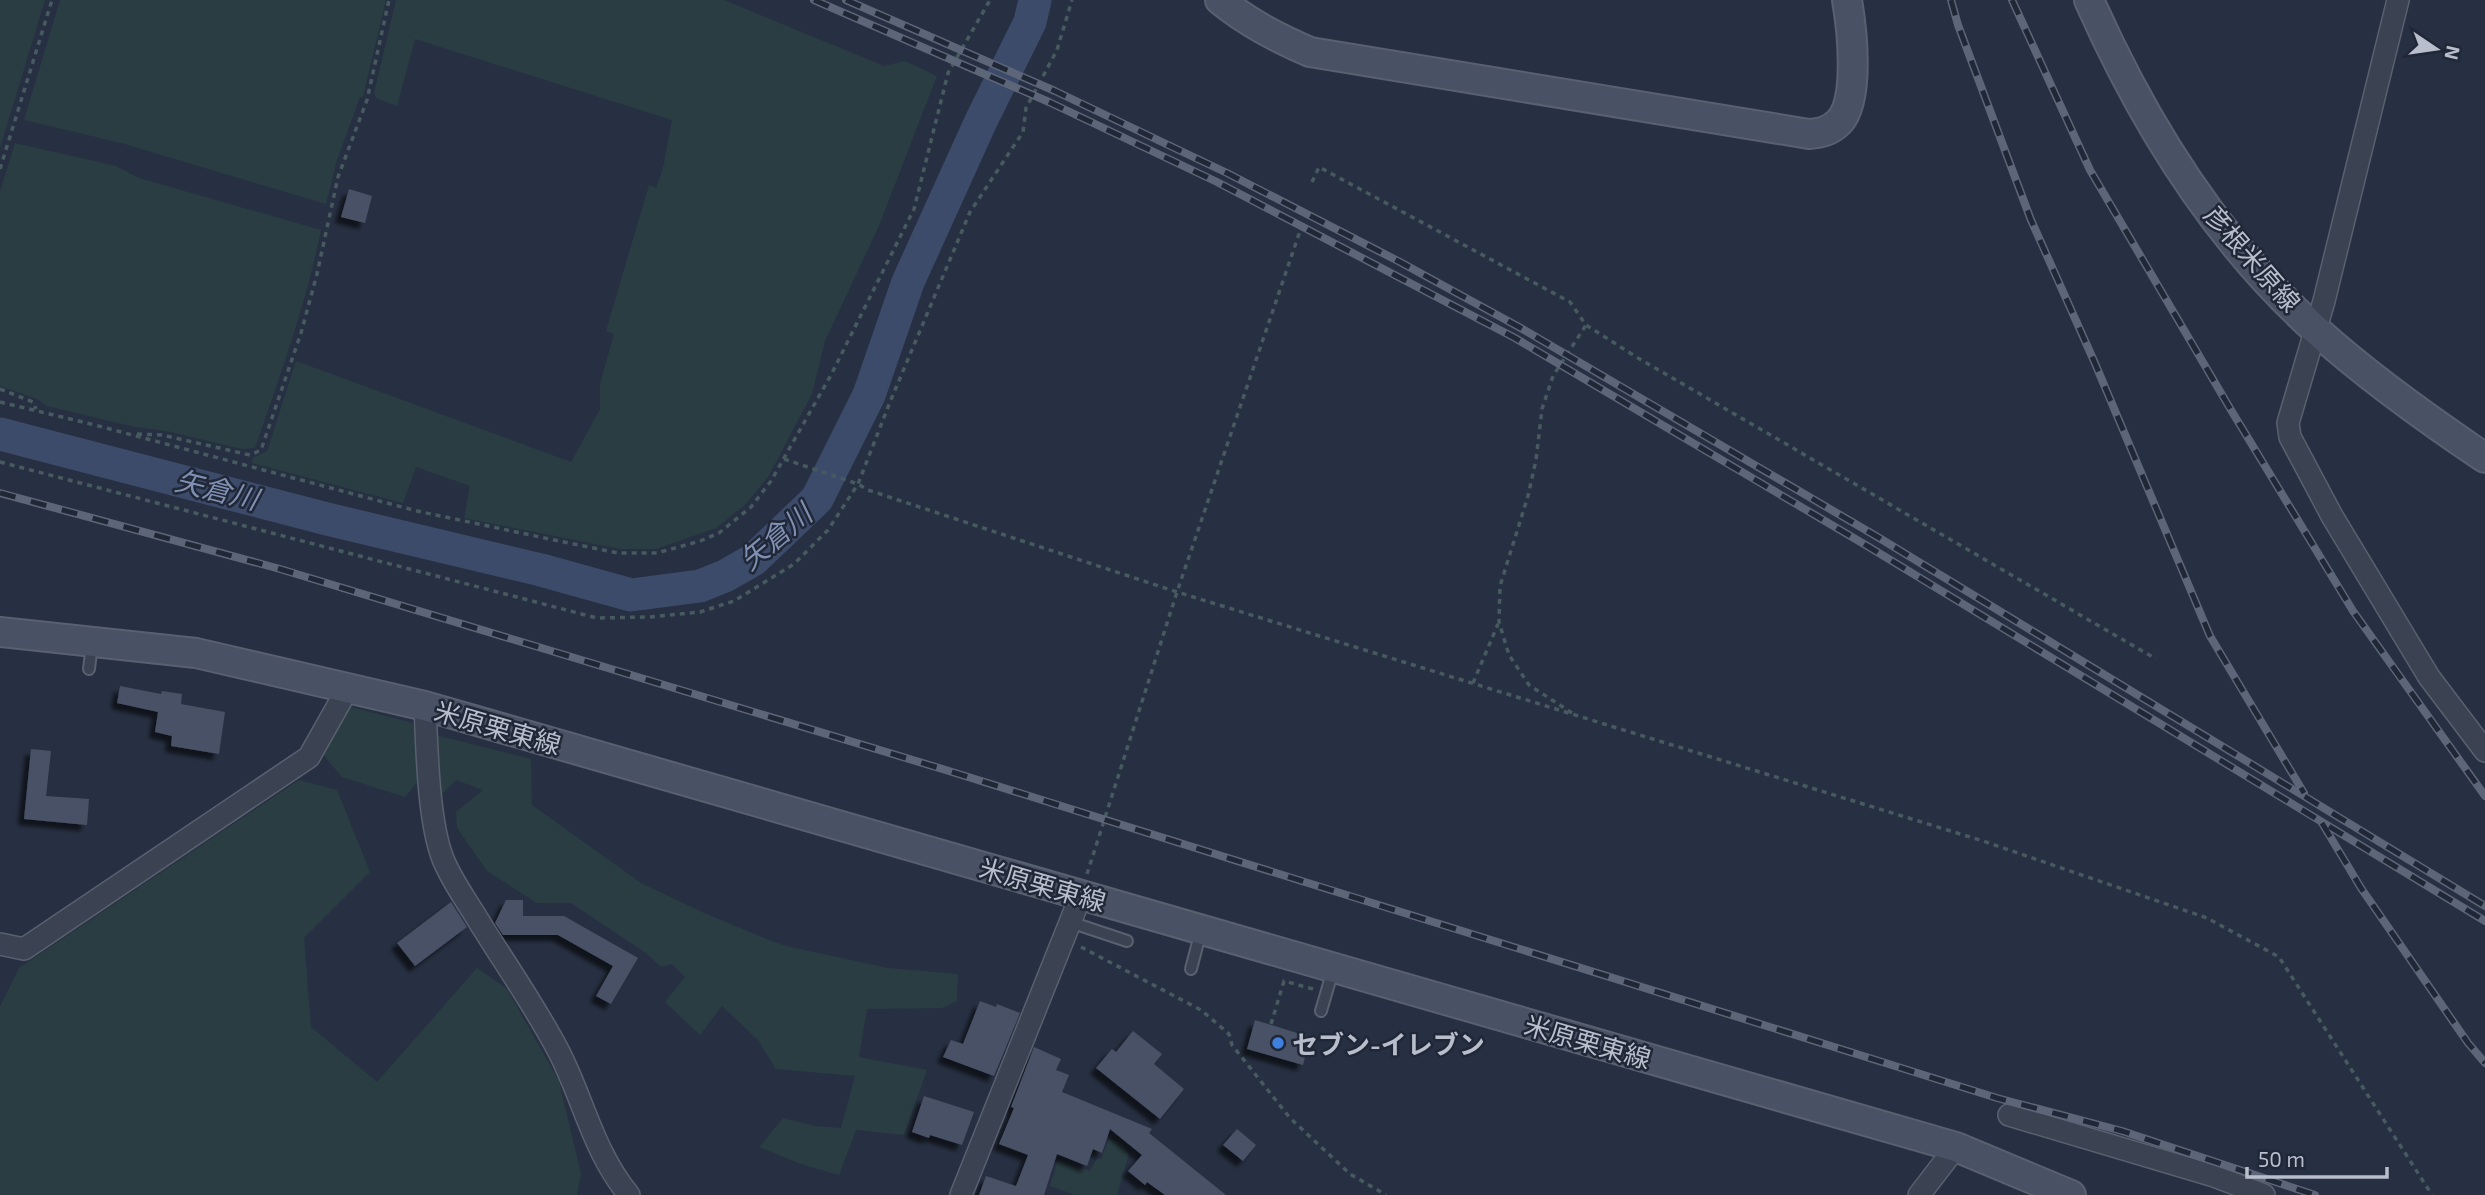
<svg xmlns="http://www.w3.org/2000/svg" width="2485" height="1195" font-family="'Exo 2','Noto Sans JP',sans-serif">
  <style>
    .green { fill: #293d43 }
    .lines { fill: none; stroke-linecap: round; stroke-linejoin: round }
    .river { stroke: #3d4b6a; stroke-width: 33 }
    .building { fill: #485166; filter: url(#shadow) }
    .lane-casing { stroke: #59606f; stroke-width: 14 }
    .street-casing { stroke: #59606f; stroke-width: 24 }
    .secondary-casing { stroke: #59606f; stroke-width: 32 }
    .path { stroke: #475a5f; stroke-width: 3.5; stroke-dasharray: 5 5; stroke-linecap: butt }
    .lane { stroke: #3b4252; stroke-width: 10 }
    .street { stroke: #3b4252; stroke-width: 21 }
    .secondary { stroke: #495164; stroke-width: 28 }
    .rail-casing { stroke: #5d6678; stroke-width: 8 }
    .rail { stroke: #202737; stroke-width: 5; stroke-dasharray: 16; stroke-linecap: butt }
    .shop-dot { fill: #3f7fe0; stroke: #202737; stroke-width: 2.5 }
    .labels { text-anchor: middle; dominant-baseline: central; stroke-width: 5; stroke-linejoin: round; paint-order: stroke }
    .street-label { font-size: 26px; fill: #b8becc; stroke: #202737 }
    .poi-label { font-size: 26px; font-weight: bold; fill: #b8becc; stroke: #202737; text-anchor: start }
    .water-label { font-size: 28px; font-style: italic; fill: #8090b2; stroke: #202737 }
  </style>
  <defs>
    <filter id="shadow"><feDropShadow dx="-6" dy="6" stdDeviation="2" flood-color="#0009"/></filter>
  </defs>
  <rect width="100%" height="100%" fill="#273042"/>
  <!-- green -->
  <g class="green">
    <polygon points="0,0 45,0 0,148"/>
    <polygon points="60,0 386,0 363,97 360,97 337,160 326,204 121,143 24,120"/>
    <polygon points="396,0 724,0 884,66 905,61 937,76 878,228 825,341 812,394 768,477 746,504 716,528 656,549 620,549 464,518 470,486 416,467 403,503 252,463 253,458 267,451 296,361 571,462 600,409 600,384 614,334 606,331 649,185 656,188 663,168 672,120 415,39 397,106 376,98 374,93"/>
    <path d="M15,143l101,23 23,12 182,52c-15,75 -41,146 -66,218l-13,1 -76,-18 -31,-4 -88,-21 -10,-7 -37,-13v-195z"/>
    <polygon points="343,705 413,723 420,779 405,797 342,777 320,751"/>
    <polygon points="432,734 531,759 532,805 641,883 704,913 769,940 786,946 888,968 958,974 957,1001 942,1008 867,1009 859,1057 927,1070 904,1135 856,1130 839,1175 804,1165 759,1147 783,1118 815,1126 841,1128 855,1076 776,1069 758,1040 722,1006 700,1035 665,1002 685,977 672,964 661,967 646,953 571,903 537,903 487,871 457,828 456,812 483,790 456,780 439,797"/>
    <polygon points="299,780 337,790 370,872 304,938 311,1027 377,1082 477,968 507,989 559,1081 581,1174 577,1195 0,1195 0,1007 19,968"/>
    <polygon points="1109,1139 1123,1144 1129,1154 1117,1195 1075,1195 1050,1186 1058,1160 1090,1171 1097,1158 1101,1159"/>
  </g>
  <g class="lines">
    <!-- river -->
    <polyline class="river" points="0,434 327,519 541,570 631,595 700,586 725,576 753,560 817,499 869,395 908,282 981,121 1030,22 1035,0"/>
  </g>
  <!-- building -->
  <g class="building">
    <polygon points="349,189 372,196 365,223 341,217"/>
    <polygon points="120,686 161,694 162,691 182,694 181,704 225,712 219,754 171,746 172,736 155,732 158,712 117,703"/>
    <polygon points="31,749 51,751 46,796 89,799 87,825 24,819"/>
    <polygon points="506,900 523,900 523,916 564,916 638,958 611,1004 596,996 613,966 558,935 503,935 495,923"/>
    <polygon points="451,902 467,927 415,966 397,943"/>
    <polygon points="980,1001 996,1007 997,1004 1020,1013 994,1076 943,1057 951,1040 963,1044"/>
    <polygon points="1255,1020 1310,1037 1303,1065 1247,1049"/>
    <polygon points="1133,1031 1162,1054 1154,1064 1184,1089 1160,1119 1096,1068 1112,1049 1116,1052"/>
    <polygon points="1034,1047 1061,1059 1056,1070 1069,1075 1062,1092 1152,1129 1149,1133 1226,1195 1165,1195 1147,1182 1145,1185 1128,1171 1142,1155 1110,1129 1102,1153 1093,1149 1087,1166 1057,1154 1044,1195 979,1195 986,1176 1016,1186 1028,1155 999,1144 1014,1108 1011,1107"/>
    <polygon points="924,1096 974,1112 962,1145 930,1135 929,1138 912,1132"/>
    <polygon points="1237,1129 1256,1145 1243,1161 1223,1145"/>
  </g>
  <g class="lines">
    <!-- lane casing -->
    <g class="lane-casing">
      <g id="lane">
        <polyline points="89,669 92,644"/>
        <polyline points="1070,922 1127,941"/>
        <polyline points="1191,969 1201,931"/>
        <polyline points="1321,1011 1333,970"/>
      </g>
    </g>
    <!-- street casing -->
    <g class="street-casing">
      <g id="street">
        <polyline points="2398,0 2324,301 2288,423 2290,437 2332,516 2429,677 2485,751"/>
        <path d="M425,706c2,42 3,115 18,153 8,20 21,38 32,56 28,46 59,89 84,137 25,49 34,99 70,143"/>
        <polyline points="0,944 24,949 309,757 348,688"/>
        <polyline points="2009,1115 2214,1176 2264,1195"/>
        <polyline points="961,1195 1081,895"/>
        <polyline points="1919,1195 1956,1147"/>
      </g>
    </g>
    <!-- secondary casing -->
    <g class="secondary-casing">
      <g id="secondary">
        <path d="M1220,0c28,23 58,38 90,52l499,82c12,-1 21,-3 30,-12 21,-22 13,-93 8,-122"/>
        <path d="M2089,0c54,122 127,240 227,330 52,47 111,89 169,128"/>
        <polyline points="0,632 196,653 425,706 1956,1147 2071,1195"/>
      </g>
    </g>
    <!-- path -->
    <g class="path">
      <polyline points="0,169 52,0"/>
      <polyline points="1312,182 1319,167 1570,302 1586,325 1638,358 2156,659"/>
      <polyline points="0,389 33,402 36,409"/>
      <polyline points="0,402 95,425 417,511 559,541 618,553 657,553 700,541 719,533 751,507 771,481 831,375 914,209 948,73 990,0"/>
      <polyline points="137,434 162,435 250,455 261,450 301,333 317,274 338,177 367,100 389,0"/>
      <polyline points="784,459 858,484 868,490 1177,592 1983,841 2207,918 2279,957 2432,1195"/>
      <polyline points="0,462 597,618 649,617 700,612 734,601 794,564 828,530 858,484 890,402 970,212 1023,132 1026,108 1057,50 1072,0"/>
      <polyline points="1473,683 1498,624"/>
      <polyline points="1572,713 1529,685 1509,655 1499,622 1500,586 1528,496 1536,460 1542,409 1553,376 1586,325"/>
      <polyline points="1087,874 1177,592 1301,228"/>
      <polyline points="1081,947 1201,1010 1229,1034 1232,1045 1290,1118 1350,1174 1386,1195"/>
      <polyline points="1271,1024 1284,981 1313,989"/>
    </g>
    <!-- lane -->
    <use href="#lane" class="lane"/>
    <!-- street -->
    <use href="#street" class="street"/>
    <!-- secondary -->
    <use href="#secondary" class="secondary"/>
    <!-- rail casing -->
    <g class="rail-casing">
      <g id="rail">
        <polyline points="814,0 1049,102 1217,182 1515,338 1869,547 2485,921"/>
        <polyline points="846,0 1055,91 1227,173 1400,262 1519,327 1876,536 2485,906"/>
        <polyline points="1951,0 1958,25 2031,220 2094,361 2210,636 2304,793"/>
        <polyline points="2012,0 2090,170 2231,410 2353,611 2485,796"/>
        <polyline points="0,493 280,569 949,771 1895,1066 1997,1098 2122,1131 2315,1195"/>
        <polyline points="2322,823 2361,888 2468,1043 2485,1063"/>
      </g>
    </g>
    <!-- rail -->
    <use href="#rail" class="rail"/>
  </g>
  <!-- markers -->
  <circle class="shop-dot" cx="1278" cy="1043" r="7"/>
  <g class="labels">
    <!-- street labels -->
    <g class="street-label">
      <text transform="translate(2253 258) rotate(49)">彦根米原線</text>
      <text transform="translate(498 727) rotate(16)">米原栗東線</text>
      <text transform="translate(1043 884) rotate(16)">米原栗東線</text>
      <text transform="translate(1588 1041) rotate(16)">米原栗東線</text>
    </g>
    <!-- poi labels -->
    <g class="poi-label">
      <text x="1292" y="1043">セブン-イレブン</text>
    </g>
    <!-- water labels -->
    <g class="water-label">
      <text transform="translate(217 489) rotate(14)">矢倉川</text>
      <text transform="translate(775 536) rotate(-40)">矢倉川</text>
    </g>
  </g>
  <!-- north arrow -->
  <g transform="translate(2436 49) rotate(103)" stroke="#202737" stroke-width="5" paint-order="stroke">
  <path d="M0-5L12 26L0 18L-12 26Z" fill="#b8becc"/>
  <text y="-10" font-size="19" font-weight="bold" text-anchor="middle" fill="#b8becc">N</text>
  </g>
  <!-- scale -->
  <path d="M2247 1167v10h140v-10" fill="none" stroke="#b8becc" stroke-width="3.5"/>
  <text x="2258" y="1167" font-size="21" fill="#b8becc" stroke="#202737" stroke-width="5" paint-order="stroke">50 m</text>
</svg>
